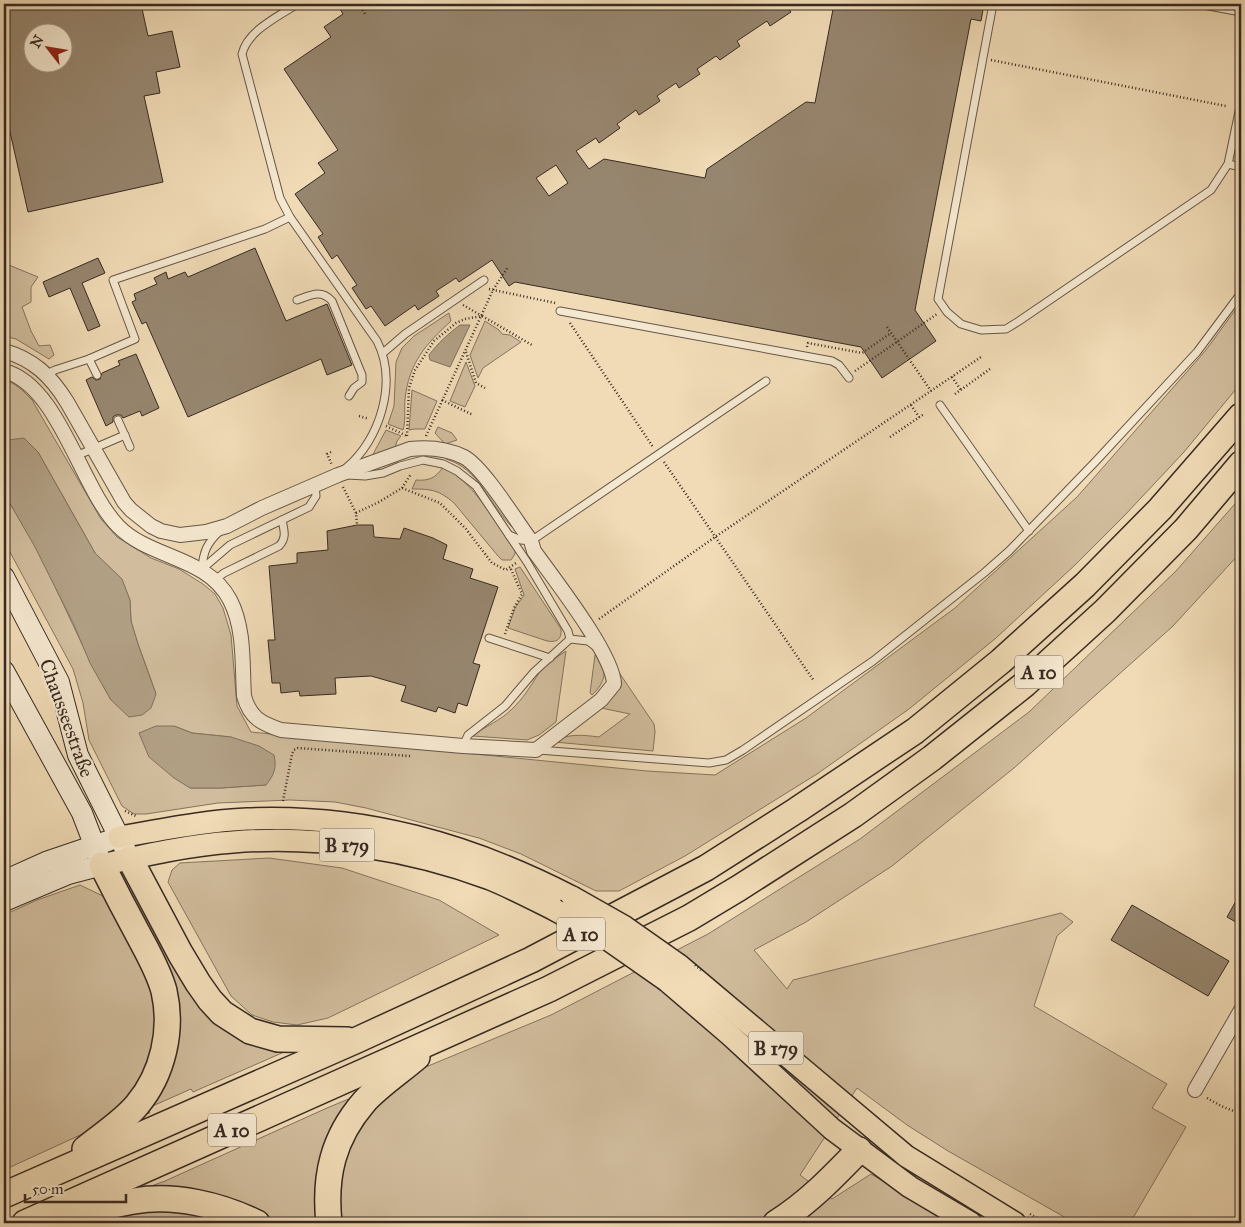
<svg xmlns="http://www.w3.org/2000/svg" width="1245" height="1227" font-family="'IM FELL Great Primer',serif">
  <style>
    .green { fill: #d1bd9d; stroke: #847460; fill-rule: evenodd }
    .water { fill: #b19f84; stroke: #80705d }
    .building { fill: #97866f; stroke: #372a22; fill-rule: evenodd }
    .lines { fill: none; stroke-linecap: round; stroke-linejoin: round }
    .lane-casing { stroke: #655647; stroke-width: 9 }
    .street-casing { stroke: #655647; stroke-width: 16 }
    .secondary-casing { stroke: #372a22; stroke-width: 22 }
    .primary-casing { stroke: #372a22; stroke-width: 24 }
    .highway-casing { stroke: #372a22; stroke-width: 28 }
    .path { stroke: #372a22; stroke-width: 2.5; stroke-dasharray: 1 2.5; stroke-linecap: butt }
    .lane { stroke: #f5e8d0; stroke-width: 7 }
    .street { stroke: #f5e8d0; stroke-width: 14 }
    .secondary { stroke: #f5e8d0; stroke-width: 20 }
    .primary { stroke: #f0dbb6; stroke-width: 21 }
    .highway { stroke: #f0dbb6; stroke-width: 25 }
    .primary-bridge-casing { stroke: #372a22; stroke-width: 24; stroke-linecap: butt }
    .path-bridge { stroke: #372a22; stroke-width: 2.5; stroke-dasharray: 1 2.5; stroke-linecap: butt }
    .primary-bridge { stroke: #f0dbb6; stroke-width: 21 }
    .labels { text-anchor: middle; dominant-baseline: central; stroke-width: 4.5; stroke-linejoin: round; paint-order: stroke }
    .shield { fill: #f5e8d0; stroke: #706356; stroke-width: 1 }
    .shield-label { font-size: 19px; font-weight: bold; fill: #372a22 }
    .street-label { font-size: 20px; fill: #372a22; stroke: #f5e8d0 }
  </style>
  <rect width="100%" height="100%" fill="#f0dbb6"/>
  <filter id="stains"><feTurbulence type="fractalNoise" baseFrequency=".004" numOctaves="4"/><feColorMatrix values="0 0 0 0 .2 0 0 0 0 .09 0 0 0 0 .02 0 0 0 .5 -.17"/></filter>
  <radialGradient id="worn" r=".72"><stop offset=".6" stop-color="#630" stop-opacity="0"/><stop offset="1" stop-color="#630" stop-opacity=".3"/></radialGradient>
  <!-- green -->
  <g class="green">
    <polygon points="4,263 38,277 31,287 31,302 22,307 31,331 39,346 50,345 54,355 49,359 16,339 4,336"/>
    <path d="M1241,302v81l-57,69 -59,63 -50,50 -79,73 -87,71 -92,65 -132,82 -66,35h-23l-75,-37 -42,-16 -113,-30 -31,-6 -45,-2 -72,3 -72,11h-12l-12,-8 -33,-66 -6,-37 -10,-34 -69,-128v-48c10,19 23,37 33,56 25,50 46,102 74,151l45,-6 -18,-50 -7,-23 -1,-21 -9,-21 -26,-26 -57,-101 -30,-12 -4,2v-62c11,2 20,12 28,20l69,119 16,18 34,21 28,11 24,15 12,10 8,14 8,27 6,71 14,26 396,39 68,4 91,-57 149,-110 122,-111 129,-147zM174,726l18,7 39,4 35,48 -45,3h-31z"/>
    <path d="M449,313l2,8c-26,24 -42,42 -46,78 -1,11 1,22 -2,31l-15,-6 6,-18 2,-44 6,-14 12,-12z"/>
    <polygon points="485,321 499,330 502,334 510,335 521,342 483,368 478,378 470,355"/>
    <polygon points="466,362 475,386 465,407 450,401"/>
    <polygon points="412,390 437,401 425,429 415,429 409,430"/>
    <polygon points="438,427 452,433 457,440 445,444 435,433"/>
    <polygon points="386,430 401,436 397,441 395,448 371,458"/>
    <path d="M447,456l19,6 47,63v3c-24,-23 -33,-59 -67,-69z"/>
    <path d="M443,467c31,14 52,56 72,84v3l-4,6h-9l-4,-4 -44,-53c-15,-13 -23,-14 -42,-14l4,-9c13,1 20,-2 27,-13z"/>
    <polygon points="1241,497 1241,552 1173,626 1014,768 892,866 806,922 754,950 787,989 793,980 1061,913 1073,922 1057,936 1034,1006 1167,1084 1152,1108 1186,1127 1130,1223 1075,1223 948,1151 907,1125 857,1088 800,1175 832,1199 871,1174 954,1223 107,1223 135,1211 143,1189 165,1181 327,1108 551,1015 708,934 860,839 1029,712 1176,571"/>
    <path d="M520,567l41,62c1,10 -4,14 -14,12l-39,-13 7,-20 9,-13 -9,-26z"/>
    <path d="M566,651l-10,71 -17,13 -12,5 -54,-4c12,-10 27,-15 38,-26 12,-11 19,-23 28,-37 6,-8 18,-16 27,-22z"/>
    <path d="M595,655c15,13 10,28 -3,40l-2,-2z"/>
    <path d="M618,671l36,53 1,8 -2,19 -99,-9c14,-9 29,-7 45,-5l31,-23 -29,-6c12,-17 22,-9 17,-37z"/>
    <polygon points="269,858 342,868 439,900 499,935 328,1018 297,1025 273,1022 252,1015 231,996 168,882 172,870 180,863"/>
    <polygon points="80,885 109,899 154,990 159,1036 135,1095 102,1125 4,1170 4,915 37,900"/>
    <polygon points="133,892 169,959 187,989 201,1006 291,1049 193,1092 191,1089 148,1108 150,1113 141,1116 171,1047 125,896"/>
  </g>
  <!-- water -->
  <g class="water">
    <path d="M460,325h10l-20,42 -20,-7 -1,-5c9,-12 19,-21 31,-30z"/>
    <polygon points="24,438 38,452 95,553 122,579 130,600 131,621 138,644 156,694 151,708 142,715 129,717 111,700 90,663 74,625 35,547 4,493 4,442 8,440"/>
    <path d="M156,726h18l18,7 39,4 28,9 15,9c3,13 0,20 -8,30l-45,3h-31l-16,-10 -25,-21 -10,-24z"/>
  </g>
  <!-- building -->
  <g class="building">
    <path d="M4,4h137l7,32 24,-5 8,36 -24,5 4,21 -16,3 19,86 -135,30 -22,-98 -2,1zM32,32h30v30h-30z"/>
    <path d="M337,4h448l6,8 -21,14 -3,-5 -30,20 3,5 -20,14 -4,-4 -19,13 3,5 -21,14 -3,-5 -19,13 3,5 -21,14 -3,-5 -19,14 3,4 -21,15 -3,-5 -20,13 13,18 15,-10 101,19 2,-9 99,-67 9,1 19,-99h150l-3,17 -10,-2 -56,291 21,31 -54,37 -21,-31 -346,-65 -6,4 -17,-26 -33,22 -3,-4 -20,13 3,5 -21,14 -3,-5 -30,21 -14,-20 -5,3 -14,-21 5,-3 -20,-30 -5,4 -14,-22 5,-3 -28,-40 30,-21 -7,-10 20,-13 -54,-81 47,-32 -7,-10 19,-13zM556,165l12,18 -19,13 -13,-18z"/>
    <polygon points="255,248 286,321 327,304 352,365 327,375 321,359 188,417 146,322 142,324 132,302 136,300 134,294 157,284 154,278 166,272 168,279 185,272 188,277"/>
    <polygon points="98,258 105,273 82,283 100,326 88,331 70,288 49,297 43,282"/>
    <polygon points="136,354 159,408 142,416 140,411 123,418 121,415 116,415 113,417 113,422 106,426 86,380 92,377 96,380 100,379 102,373 120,365 118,361"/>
    <polygon points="357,525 373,525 374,537 400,539 404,528 433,538 447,545 443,559 473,569 470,578 498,587 473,663 480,665 467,706 458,703 455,713 438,707 436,712 401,701 406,686 371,676 335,678 336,694 300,696 299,691 281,693 280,683 272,683 268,640 275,640 269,566 297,563 297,553 328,550 327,531"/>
    <polygon points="1241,892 1241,925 1227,917"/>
    <polygon points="1132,905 1229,961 1208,996 1111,940"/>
  </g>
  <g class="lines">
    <!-- lane casing -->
    <g class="lane-casing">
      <g id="lane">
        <path d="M297,4c-19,13 -49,26 -55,50l38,144 10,19 87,124c21,41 3,99 -31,127"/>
        <polyline points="993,4 938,299 947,312 961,324 981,330 1006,329 1019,321 1211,190 1228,164 1241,102"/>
        <polyline points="1198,4 1241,12"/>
        <polyline points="1228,164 1241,167"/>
        <path d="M297,300c14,-5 24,-11 35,1l30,74v7l-8,6 -5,8"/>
        <polyline points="560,311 832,361 839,365 849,378"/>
        <polyline points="383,353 405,334 484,280"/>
        <polyline points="89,359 135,339 113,280 265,229 290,217"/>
        <polyline points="47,374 55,370 89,359 97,375"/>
        <polyline points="940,405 1029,531"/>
        <polyline points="118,420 130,447"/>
        <polyline points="76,456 125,435"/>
        <polyline points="348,475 365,476 383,473 400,466 423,460 443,464 457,471 476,486 527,562 568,631 570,639"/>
        <polyline points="509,535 521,540 531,541 766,381"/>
        <polyline points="202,569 230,545 309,507 316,496 315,485"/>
        <path d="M202,569c1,-17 5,-26 18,-38"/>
        <path d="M215,580l9,-7 55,-27c8,-8 5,-16 3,-26"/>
        <polyline points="489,638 550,658"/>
        <polyline points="463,746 468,735 505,706 534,672 570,639 588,641 596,647"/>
        <polyline points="538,750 709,763 726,760 743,750 873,661 984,573 1009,551 1096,461 1197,352 1241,293"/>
      </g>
    </g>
    <!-- street casing -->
    <g class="street-casing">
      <g id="street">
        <path d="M4,351c29,8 47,25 63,51l57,100 7,8 20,16 10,5 19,4 26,-3 21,-6 35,-18 76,-33 72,-26c18,-2 38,0 54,8 19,10 53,65 67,84l3,10c20,28 79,103 80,133l-13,16 -65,50 -73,-4 -182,-16c-20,-7 -31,-12 -37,-34 -2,-32 1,-67 -14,-96 -23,-44 -80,-41 -112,-74 -38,-39 -59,-141 -114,-155"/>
        <polyline points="1195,1090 1241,1010"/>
      </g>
    </g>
    <!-- secondary casing -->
    <g class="secondary-casing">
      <g id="secondary">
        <polyline points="4,577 59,682 78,755 130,859"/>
        <polyline points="4,671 82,813 102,865 68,874 4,901"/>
        <polyline points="4,881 46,862 108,841"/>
      </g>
    </g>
    <!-- primary casing -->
    <g class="primary-casing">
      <g id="primary">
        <path d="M119,837c42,-7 85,-16 128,-18 117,-5 222,25 325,78"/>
        <path d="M102,865c43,-10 87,-20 131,-23 85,-7 177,7 257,37 22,9 43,20 65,31"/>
        <polyline points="679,965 906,1156 1015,1223"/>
        <polyline points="667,981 730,1035 832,1129 910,1187 971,1223"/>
      </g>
    </g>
    <!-- highway casing -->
    <g class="highway-casing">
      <g id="highway">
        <polyline points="130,859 180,953 198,983 210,1000 222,1013 250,1031 278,1039 347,1040"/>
        <path d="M85,1149c17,-14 38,-27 52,-44 26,-31 36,-75 27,-114 -5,-19 -16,-38 -25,-55 -13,-24 -25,-47 -37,-71"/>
        <polyline points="4,1195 357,1040 531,960 706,868 797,810 915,731 1001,661 1085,585 1160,509 1241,416"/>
        <path d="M66,1216c22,-5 45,-11 68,-15 41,-7 86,4 123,22"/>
        <polyline points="25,1223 549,989 689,918 739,888 853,815 932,758 1025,684 1105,611 1186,529 1241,464"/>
        <path d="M329,1223c-5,-47 4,-85 35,-121 13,-15 38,-32 53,-45"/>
        <path d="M776,1223c32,-20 57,-46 83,-73"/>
      </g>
    </g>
    <!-- path -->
    <g class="path">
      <polyline points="359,4 365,14"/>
      <polyline points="991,60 1226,106"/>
      <polyline points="489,289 555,303"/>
      <polyline points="463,305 482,316"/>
      <polyline points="570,323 653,447"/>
      <polyline points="887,327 931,391"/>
      <polyline points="807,347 808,343 862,353 891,333"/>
      <polyline points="466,352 476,383 485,388"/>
      <polyline points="855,371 937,314"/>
      <polyline points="952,377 961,390"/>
      <polyline points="955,394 990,369"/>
      <polyline points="442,400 473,415"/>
      <polyline points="911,405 919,417"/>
      <polyline points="359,416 369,419"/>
      <polyline points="386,426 407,436"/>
      <polyline points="407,436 409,388 415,370 434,341 456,323 465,319 482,316 532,345"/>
      <polyline points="426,436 493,290 508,267"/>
      <polyline points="890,437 924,414"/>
      <polyline points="331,452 327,454 332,465"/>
      <polyline points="664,462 814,681"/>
      <polyline points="343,487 356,513 357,525"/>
      <polyline points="402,488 411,474"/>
      <polyline points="356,513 379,502 402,488 440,503 466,529 492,563 506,570 516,563"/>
      <polyline points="4,552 9,562"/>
      <polyline points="599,619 715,537 981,357"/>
      <polyline points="505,634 514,608 522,594 510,567"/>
      <polyline points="283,801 292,754 294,750 298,748 410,756"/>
      <polyline points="125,811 136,816"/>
      <polyline points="1207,1098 1221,1106 1241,1114"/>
      <polyline points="1030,1214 1046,1223"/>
    </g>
    <!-- lane -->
    <use href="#lane" class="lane"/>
    <!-- street -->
    <use href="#street" class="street"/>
    <!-- secondary -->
    <use href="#secondary" class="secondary"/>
    <!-- primary -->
    <use href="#primary" class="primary"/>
    <!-- highway -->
    <use href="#highway" class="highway"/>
    <!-- primary-bridge casing -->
    <g class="primary-bridge-casing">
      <g id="primary-bridge">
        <polyline points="572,897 625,927 679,965"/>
        <polyline points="555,910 607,939 667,981"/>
      </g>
    </g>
    <!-- path-bridge -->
    <polyline class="path-bridge" points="695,965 701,970"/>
    <!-- primary-bridge -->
    <use href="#primary-bridge" class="primary-bridge"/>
  </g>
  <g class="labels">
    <!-- shield labels -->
    <g class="shield">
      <rect x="1015" y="655.5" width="48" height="33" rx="4"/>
      <rect x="319.5" y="828.5" width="55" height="33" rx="4"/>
      <rect x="557" y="917.5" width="48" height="33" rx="4"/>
      <rect x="748.5" y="1031.5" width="55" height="33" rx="4"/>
      <rect x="208" y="1113.5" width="48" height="33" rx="4"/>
    </g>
    <g class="shield-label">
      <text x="1039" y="672">A 10</text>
      <text x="347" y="845">B 179</text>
      <text x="581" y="934">A 10</text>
      <text x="776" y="1048">B 179</text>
      <text x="232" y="1130">A 10</text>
    </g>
    <!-- street labels -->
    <g class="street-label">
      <text transform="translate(67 718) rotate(70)">Chausseestraße</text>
    </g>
  </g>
  <!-- margin -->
  <rect width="1245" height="1227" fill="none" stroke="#f0dbb6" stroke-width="20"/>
  <rect x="5" y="5" width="1235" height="1217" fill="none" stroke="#372a22" stroke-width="2.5"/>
  <rect x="10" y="10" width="1225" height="1207" fill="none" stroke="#372a22"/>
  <!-- north arrow -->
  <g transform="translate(48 48) rotate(301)"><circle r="24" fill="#f5e8d0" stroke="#a99c8a"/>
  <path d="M0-4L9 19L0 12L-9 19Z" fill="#8f2418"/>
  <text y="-8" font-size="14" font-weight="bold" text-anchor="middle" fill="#372a22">N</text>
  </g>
  <!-- scale -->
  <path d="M25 1194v8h101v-8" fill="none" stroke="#372a22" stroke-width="2.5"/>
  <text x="32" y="1194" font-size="15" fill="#372a22" stroke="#f5e8d0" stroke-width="4" paint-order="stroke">50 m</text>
  <rect width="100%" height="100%" filter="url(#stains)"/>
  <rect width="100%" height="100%" fill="url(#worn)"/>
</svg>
